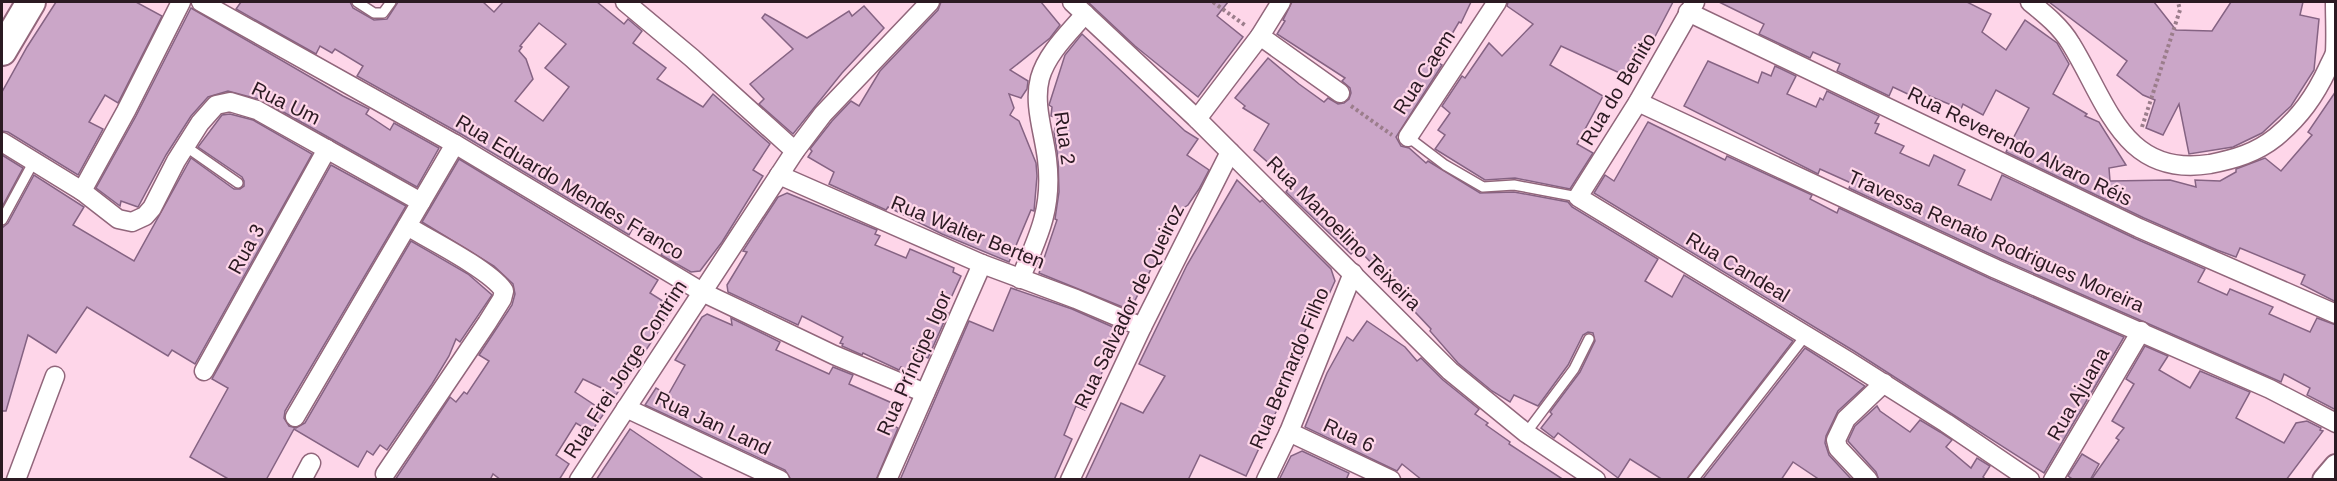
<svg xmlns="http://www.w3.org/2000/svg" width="2337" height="481" font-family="Helvetica,sans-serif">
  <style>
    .building { fill: #cba6c8; stroke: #856383; stroke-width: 1.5; fill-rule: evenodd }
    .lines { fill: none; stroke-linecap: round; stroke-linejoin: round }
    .service-casing { stroke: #91667b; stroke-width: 12 }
    .minor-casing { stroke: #91667b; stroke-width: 21 }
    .tertiary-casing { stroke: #91667b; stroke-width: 26 }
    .primary-casing { stroke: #91667b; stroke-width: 32 }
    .path { stroke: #9b7d8b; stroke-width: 4; stroke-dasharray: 3 3; stroke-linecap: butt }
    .service { stroke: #fff; stroke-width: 9 }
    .minor { stroke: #fff; stroke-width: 18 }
    .tertiary { stroke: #fff; stroke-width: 22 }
    .primary { stroke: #fff; stroke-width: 28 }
    .labels { text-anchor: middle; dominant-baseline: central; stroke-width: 4.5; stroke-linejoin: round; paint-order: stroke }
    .street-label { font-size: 20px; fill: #2b1a22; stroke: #fed6e9 }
  </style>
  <rect width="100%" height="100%" fill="#fed6e9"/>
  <!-- building -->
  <g class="building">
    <polygon points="56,2 136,2 162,16 118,103 105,95 89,122 103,129 78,175 8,132 2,131 2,92 27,47"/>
    <path d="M241,2h109l3,6 21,12 13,-1 11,-17h85l11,10 9,-10h94l27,22 4,-5 14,12 -9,12 33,25 -9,11 46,28 10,-13 57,50 -17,26 10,6 -41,66 -22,29 -9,1 -30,-17 5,-7 -33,-20 -4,7 -168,-101 -104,-58 6,-10 -28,-17 -3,4 -12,-7 -4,8 -80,-45zM539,23l27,21 -21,24 24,19 -26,34 -28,-20 18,-22 -7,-20 -7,-8 3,-4 -2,-1z"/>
    <polygon points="941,2 1041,2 1060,25 1050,38 1010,70 1028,81 1027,89 1021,98 1009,94 1014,108 1010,115 1019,121 1036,163 1037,176 1034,211 1031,210 1009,262 942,234 888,207 886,210 829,184 834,172 808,157 812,151 810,149 832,121 851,101 859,106 880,71 938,10"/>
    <polygon points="1088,2 1228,2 1217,16 1243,37 1198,97 1135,46"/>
    <polygon points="1292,2 1471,2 1461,23 1459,22 1452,34 1448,32 1432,59 1442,65 1396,137 1401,146 1409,148 1426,163 1428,161 1480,193 1514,192 1568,202 1572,207 1658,259 1645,281 1672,297 1684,275 1793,341 1686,480 1663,480 1630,459 1618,478 1558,433 1554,438 1541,428 1552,414 1550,412 1580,372 1595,341 1593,333 1588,332 1583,335 1568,365 1538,406 1514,395 1510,402 1492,391 1458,363 1430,331 1431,329 1383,278 1384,276 1357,248 1351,254 1286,192 1292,184 1254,150 1269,124 1243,108 1245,106 1235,98 1268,58 1299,84 1324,102 1328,98 1338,104 1344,103 1349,99 1351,93 1350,88 1342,81 1345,78 1277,34 1285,21 1283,20"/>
    <polygon points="1508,2 1673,2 1637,71 1629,67 1624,75 1561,46 1550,65 1603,96 1577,144 1593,153 1570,189 1515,178 1485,180 1435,149 1445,135 1438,130 1450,113 1442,106 1462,76 1465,78 1489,43 1502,56 1533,24 1507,6"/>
    <polygon points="1719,2 1967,2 1991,14 1982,32 2006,50 2025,20 2057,43 2069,64 2053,94 2087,114 2085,116 2099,122 2126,165 2109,168 2110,181 2170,180 2196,187 2195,180 2220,181 2236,172 2236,169 2265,158 2281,171 2312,135 2308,132 2336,91 2336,302 2301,284 2305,275 2240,248 2236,257 2217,250 2144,218 2006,152 2029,108 1996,90 1983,115 1963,104 1961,109 1927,95 1924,100 1912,93 1912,96 1893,87 1889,96 1837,71 1840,64 1813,52 1810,58 1759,34 1764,24"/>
    <polygon points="2049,2 2154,2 2176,30 2212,31 2231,2 2303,2 2300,15 2319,19 2314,70 2291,106 2262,133 2233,147 2189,154 2179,104 2163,135 2146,128 2155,100 2143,95 2117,75 2127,61"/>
    <polygon points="864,6 884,28 842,73 793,134 759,104 764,99 750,84 793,49 762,18 765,14 807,38 849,11 852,16"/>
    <polygon points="191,8 343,96 369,109 366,114 390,130 394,123 439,148 417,187 262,100 228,91 208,97 191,116 166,155 138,207 121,201 120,206 96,188 136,116"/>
    <polygon points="1082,34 1185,131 1198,139 1187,155 1209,170 1199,189 1188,205 1182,209 1130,310 1039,273 1057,220 1055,219 1059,192 1058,158 1054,132 1058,118 1051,116 1052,107 1049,105 1065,55"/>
    <polygon points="1708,61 1758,83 1762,72 1771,76 1775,66 1796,76 1787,94 1816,107 1820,98 1823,100 1827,91 1879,116 1875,123 1879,124 1875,133 1904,146 1900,153 1929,166 1934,155 1965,170 1958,185 1991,200 2002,175 2134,238 2205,269 2198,282 2227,295 2230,289 2273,307 2269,314 2310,332 2317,318 2336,325 2336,410 2307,395 2310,388 2284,374 2281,382 2001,259 1849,188 1851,183 1820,169 1818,174 1684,106"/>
    <polygon points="230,114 253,120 312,154 195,364 172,350 168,356 87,307 56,353 28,335 6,411 2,411 2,228 8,223 34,175 84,207 73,225 134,261 191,158 234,189 240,189 244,186 244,181 242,177 198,147 222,115"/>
    <polygon points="1648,122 1725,160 1727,156 1812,195 1810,199 1837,213 1839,208 1991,279 2124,337 2044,473 1854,351 1594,193 1605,175 1614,181"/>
    <polygon points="2,155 23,168 2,207"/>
    <polygon points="459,159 658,280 650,293 674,308 616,395 583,379 575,392 605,412 591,432 576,423 556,455 569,464 559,480 501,480 493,474 490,480 395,480 450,397 456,402 464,392 467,394 489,361 479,355 512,305 515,294 513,284 494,266 422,222"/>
    <polygon points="331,165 406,206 285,411 284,418 289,426 296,428 305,423 411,241 468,274 492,295 460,342 456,339 449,356 432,384 387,450 380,445 373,455 367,451 358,467 294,429 266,480 230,480 190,457 228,388 212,379"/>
    <polygon points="1237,180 1260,202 1262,200 1331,269 1335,281 1325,303 1320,301 1299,343 1307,346 1246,476 1200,455 1188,480 1085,480 1121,403 1143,413 1165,376 1139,364 1187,265"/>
    <polygon points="787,193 877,230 875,234 880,236 875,245 906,258 910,249 954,268 953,272 961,276 945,311 948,313 928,358 919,354 911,371 901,367 899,370 863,353 862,355 842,346 843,344 840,343 843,337 802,316 798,325 728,292 727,285 747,252 743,251 778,197"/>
    <polygon points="1011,288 1072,309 1115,328 1100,364 1105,366 1085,410 1076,406 1064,435 1072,439 1054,480 900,480 969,321 993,331"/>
    <polygon points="707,314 732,325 731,318 780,342 776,350 829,374 833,367 853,375 849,384 892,403 884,421 898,428 876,480 791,480 785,470 645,405 656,388 668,395 685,365 675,360 702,317"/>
    <polygon points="1367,321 1405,347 1417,361 1421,358 1443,380 1479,409 1475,414 1488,423 1486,425 1510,442 1509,444 1564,480 1422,480 1402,464 1397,471 1305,427 1327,373 1347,337 1353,341"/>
    <polygon points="2145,346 2168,356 2159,370 2190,388 2200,371 2250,392 2236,418 2284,443 2296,423 2307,421 2321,428 2320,430 2323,431 2286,480 2091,480 2119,440 2116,438 2124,428 2112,421 2134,384 2126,379"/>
    <polygon points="1805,348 1865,386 1838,411 1826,436 1825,443 1829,455 1852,480 1820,480 1793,462 1781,480 1702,480"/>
    <polygon points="1877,406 1880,411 1910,432 1920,420 1940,432 1952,440 1946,447 1971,468 1977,458 1990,466 1983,477 1986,480 1879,480 1876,472 1848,441 1855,426"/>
    <polygon points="630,429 649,442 705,480 596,480"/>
    <polygon points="1302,451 1349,473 1346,480 1279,480 1291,456"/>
    <polygon points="2082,454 2099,464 2090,480 2074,480 2068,476"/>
  </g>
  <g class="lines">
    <!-- service casing -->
    <g class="service-casing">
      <g id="service">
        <polyline points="357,2 374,13 383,13 391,2"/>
        <polyline points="1408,137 1445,165 1483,187 1514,185 1578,197"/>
        <polyline points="185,146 238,183"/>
        <polyline points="2,220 34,161"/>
        <polyline points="1526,433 1574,369 1589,339"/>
        <polyline points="1693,480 1806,335"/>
      </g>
    </g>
    <!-- minor casing -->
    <g class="minor-casing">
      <g id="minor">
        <polyline points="201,2 455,144 702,292 834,355 925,393"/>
        <polyline points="625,2 692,58 795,151"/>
        <polyline points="1072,2 1197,119 1450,371 1526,433 1596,480"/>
        <polyline points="1695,2 1638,102 1578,197 1848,361 1946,423 2030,480"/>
        <path d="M2030,2c15,12 31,25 41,42 36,58 52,134 139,120 25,-5 46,-11 66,-27 24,-20 39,-41 52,-69 2,-5 6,-11 7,-16 1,-17 0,-34 0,-50"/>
        <polyline points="1688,12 2139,228 2336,314"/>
        <polyline points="1260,36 1340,93"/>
        <polyline points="1638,102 1996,269 2270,389 2336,423"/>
        <polyline points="1197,119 1260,36 1281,2"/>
        <polyline points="1408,137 1497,2"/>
        <polyline points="2,142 82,191 118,219 132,222 145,216 152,208 176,161 200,123 216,105 230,102 257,110 421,202"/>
        <polyline points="779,175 982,264 1076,299 1142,327"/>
        <polyline points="82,191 126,111 181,2"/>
        <path d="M1020,279c19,-43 33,-72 27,-120 -3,-26 -14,-55 -7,-81 7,-25 29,-45 45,-64"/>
        <polyline points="204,371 327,149"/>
        <polyline points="626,408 780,480"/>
        <polyline points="295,417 455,144"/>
        <polyline points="1289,432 1391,480"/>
        <path d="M385,474l102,-151 15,-24 2,-8c-12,-20 -75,-52 -97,-65"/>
        <polyline points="16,480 55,376"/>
        <polyline points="302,480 311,463"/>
        <polyline points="579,480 795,151 823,114 930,2"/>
        <polyline points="887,480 982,264"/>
        <polyline points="1070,480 1142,327 1230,152"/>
        <polyline points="1266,480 1289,432 1353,273"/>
        <polyline points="1868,480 1838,448 1836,440 1846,419 1884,383"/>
        <polyline points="2053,480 2141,331"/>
      </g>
    </g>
    <!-- tertiary casing -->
    <g class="tertiary-casing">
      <polyline id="tertiary" points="2324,480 2336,466"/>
    </g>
    <!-- primary casing -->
    <g class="primary-casing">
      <polyline id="primary" points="2,51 31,2"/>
    </g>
    <!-- path -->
    <g class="path">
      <polyline points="1213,2 1246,26"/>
      <polyline points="1351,106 1392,135"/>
      <polyline points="2142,127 2180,10 2178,2"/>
    </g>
    <!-- service -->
    <use href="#service" class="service"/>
    <!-- minor -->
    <use href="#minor" class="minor"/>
    <!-- tertiary -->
    <use href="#tertiary" class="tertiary"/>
    <!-- primary -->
    <use href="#primary" class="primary"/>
  </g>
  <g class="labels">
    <!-- street labels -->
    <g class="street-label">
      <text transform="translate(1424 72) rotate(-57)">Rua Caem</text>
      <text transform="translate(1618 89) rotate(-59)">Rua do Benito</text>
      <text transform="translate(286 103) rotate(26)">Rua Um</text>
      <text transform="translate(1065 138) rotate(82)">Rua 2</text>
      <text transform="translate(2020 146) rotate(26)">Rua Reverendo Alvaro Réis</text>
      <text transform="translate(570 187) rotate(31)">Rua Eduardo Mendes Franco</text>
      <text transform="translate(968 232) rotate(22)">Rua Walter Berten</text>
      <text transform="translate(1344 233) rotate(45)">Rua Manoelino Teixeira</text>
      <text transform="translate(1996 241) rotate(24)">Travessa Renato Rodrigues Moreira</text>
      <text transform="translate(246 249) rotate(-61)">Rua 3</text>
      <text transform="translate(1738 267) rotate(31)">Rua Candeal</text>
      <text transform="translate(1129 306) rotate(-64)">Rua Salvador de Queiroz</text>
      <text transform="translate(914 363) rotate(-66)">Rua Príncipe Igor</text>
      <text transform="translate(1289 368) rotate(-67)">Rua Bernardo Filho</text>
      <text transform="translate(625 369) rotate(-57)">Rua Frei Jorge Contrim</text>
      <text transform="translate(2078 394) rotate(-60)">Rua Ajuana</text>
      <text transform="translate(713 423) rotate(25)">Rua Jan Land</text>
      <text transform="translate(1349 435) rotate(25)">Rua 6</text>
    </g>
  </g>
  <!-- border -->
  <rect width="2337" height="481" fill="none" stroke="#2b1a22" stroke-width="6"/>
</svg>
